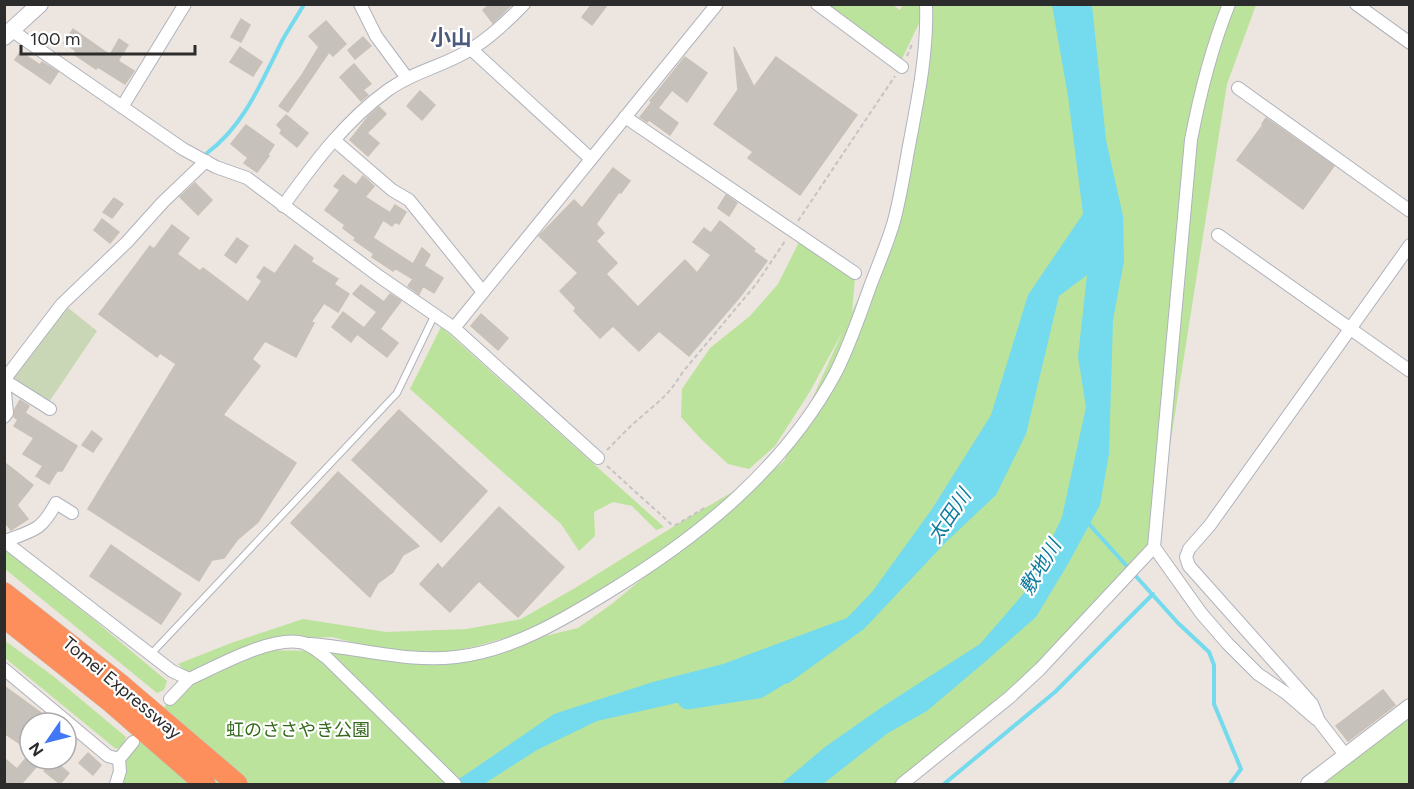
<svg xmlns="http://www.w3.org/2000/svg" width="1414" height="789" font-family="Figtree,'Noto Sans JP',sans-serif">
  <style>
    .green { fill: #bce39c }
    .cemetery { fill: #cad7b6 }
    .water { fill: #74daed }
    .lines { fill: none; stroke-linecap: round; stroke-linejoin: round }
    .stream { stroke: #74daed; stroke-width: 4 }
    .river { stroke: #74daed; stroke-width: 21 }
    .building { fill: #c6c1ba; stroke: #c9c1b8; stroke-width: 1.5 }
    .lane-casing { stroke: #afb3bc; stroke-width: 8 }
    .street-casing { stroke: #afb3bc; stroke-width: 14 }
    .secondary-casing { stroke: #afb3bc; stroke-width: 18 }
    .highway-casing { stroke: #c4c4c4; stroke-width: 22 }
    .path { stroke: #c4c4c4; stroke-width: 2; stroke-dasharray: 4.5 3; stroke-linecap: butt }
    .lane { stroke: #fff; stroke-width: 6 }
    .street { stroke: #fff; stroke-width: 12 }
    .secondary { stroke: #fff; stroke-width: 16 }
    .highway { stroke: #fc8f5b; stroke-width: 21 }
    .labels { text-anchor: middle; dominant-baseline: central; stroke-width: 4.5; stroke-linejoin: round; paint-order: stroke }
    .street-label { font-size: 18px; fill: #2c2c2c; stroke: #fff }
    .park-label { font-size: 18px; fill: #34691c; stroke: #fff }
    .water-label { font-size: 20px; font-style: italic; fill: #0f7c9d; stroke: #fff }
    .quarter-label { font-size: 21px; font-weight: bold; fill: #4c5a7d; stroke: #fff }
  </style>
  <rect width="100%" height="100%" fill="#ede5df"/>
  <!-- green -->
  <g class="green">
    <polygon points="903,4 1256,5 1227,84 1154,547 1016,692 901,784 113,784 119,759 185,683 253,650 390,652 332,637 263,640 220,657 192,677 178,664 231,643 303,619 386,632 467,629 521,619 575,588 676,525 741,487 685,541 545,627 473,647 448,652 479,652 578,628 613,603 784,461 843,331 809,393 775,446 749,469 728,464 701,439 681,417 682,389 710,348 750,316 778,284 799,242 855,278 852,312 893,223 924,52 923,15 900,63 822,5 893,5 900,10"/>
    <polygon points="441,327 448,333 664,527 656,530 632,506 613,502 594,512 595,536 579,551 561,524 410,389"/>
    <polygon points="5,550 94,620 167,681 164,690 157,693 5,569"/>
    <polygon points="4,640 53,676 126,737 123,746 116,749 5,658"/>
    <polygon points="1409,707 1409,784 1314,784"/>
  </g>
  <!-- cemetery -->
  <polygon class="cemetery" points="67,307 97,331 49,402 13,377"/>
  <!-- water -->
  <polygon class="water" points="1052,5 1092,5 1106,140 1123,216 1124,261 1113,320 1109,454 1100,505 1068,564 1036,617 986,661 927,711 888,733 823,784 781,784 825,747 882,707 980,644 1030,586 1062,517 1086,407 1078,357 1087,275 1059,296 1026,434 996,495 946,542 864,629 789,683 716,694 597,721 537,750 484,784 447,784 462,777 554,714 653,682 723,664 847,618 872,592 932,509 991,415 1028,295 1083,214 1068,96"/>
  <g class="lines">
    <!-- stream -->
    <g class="stream">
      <path d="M207,153c37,-27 55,-72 75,-112 7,-13 15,-24 22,-37"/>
      <polyline points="1088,523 1178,623 1209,652 1214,665 1214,704 1241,769 1230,784"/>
      <polyline points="944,784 1055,692 1153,594"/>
    </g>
    <!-- river -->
    <polyline class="river" points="688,699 758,688 781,674"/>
  </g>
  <!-- building -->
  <g class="building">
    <polygon points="490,4 512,4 493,23 483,10"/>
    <polygon points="592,4 608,4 592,25 582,17"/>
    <polygon points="241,19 250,25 241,42 231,37"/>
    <polygon points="326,21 346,44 333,56 329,52 288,112 279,106 302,75 319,47 309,36"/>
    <polygon points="73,29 110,55 119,39 128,45 118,61 134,71 125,84 98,67 96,69 74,54 76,51 64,43"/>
    <polygon points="363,37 371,46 355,59 348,50"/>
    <polygon points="240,47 262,62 253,76 230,62"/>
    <polygon points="734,47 754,87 776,57 857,115 800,195 748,158 753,152 714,124 738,90"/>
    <polygon points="20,52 40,65 42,62 58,72 50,84 15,60"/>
    <polygon points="685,57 707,73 687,102 672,90 658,108 678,123 670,135 649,120 647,122 640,117 652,102 650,101"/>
    <polygon points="354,64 371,84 363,90 368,95 361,101 340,77"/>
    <polygon points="420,91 435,105 422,120 407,106"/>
    <polygon points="379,107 386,114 367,133 379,143 368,156 350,140 368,117"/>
    <polygon points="286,115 308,133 297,147 280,133 282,130 277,125"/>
    <polygon points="1266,118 1334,166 1303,209 1237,160 1263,125 1262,124"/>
    <polygon points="246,125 274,145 268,154 269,156 257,172 244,163 248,158 231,144"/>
    <polygon points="613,168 630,181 621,193 619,192 596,224 604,233 596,241 617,263 606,274 638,307 685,260 697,273 711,255 693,242 704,228 711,233 720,221 755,249 753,251 767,261 739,298 689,356 659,331 639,351 613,326 600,338 574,311 576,308 560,291 578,273 539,236 574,200 582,208"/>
    <polygon points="343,175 356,185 363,176 374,186 365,197 390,213 395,205 406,212 399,224 395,222 392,226 383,220 373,238 413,264 422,248 430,255 424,266 443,278 434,293 423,286 419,294 408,286 413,279 395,268 393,271 372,257 374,254 354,240 356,238 343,228 345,225 325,210 340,190 334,186"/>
    <polygon points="195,183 212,200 198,215 180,197"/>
    <polygon points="726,195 737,203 729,216 718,208"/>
    <polygon points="114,198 123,204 112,218 103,212"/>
    <polygon points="102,219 119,232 110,243 94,230"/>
    <polygon points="172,225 189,238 177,254 200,271 203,268 248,302 262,281 257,277 264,267 275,274 295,245 313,258 311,262 338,279 334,284 349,294 338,312 324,303 311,322 314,323 296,357 265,341 252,359 260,366 223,415 296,463 258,522 237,540 224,558 212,560 199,581 88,509 176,364 160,353 157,357 99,314 150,246 154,249"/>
    <polygon points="237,238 248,246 236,263 225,255"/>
    <polygon points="361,285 384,302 390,294 401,301 380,329 398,343 387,357 357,334 351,342 332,327 343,312 364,328 377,312 353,294"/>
    <polygon points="481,314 508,338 498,350 471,326"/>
    <polygon points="20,400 29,406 25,413 77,446 62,471 57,471 49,484 36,476 43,466 23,454 34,438 14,426 18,420 14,417 15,409"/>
    <polygon points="399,410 487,491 441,542 352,460"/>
    <polygon points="92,431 102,439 93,452 82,445"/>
    <polygon points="4,462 33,485 17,505 28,519 11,530 4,521"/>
    <polygon points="338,472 419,546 403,555 393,572 378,583 370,597 291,523"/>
    <polygon points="499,507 564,567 518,617 479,581 450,612 420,584 438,564 442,569"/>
    <polygon points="111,545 181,594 161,624 90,576"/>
    <polygon points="4,686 55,723 30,723 30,740 25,747 4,733"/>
    <polygon points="1383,690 1395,705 1348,741 1336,726"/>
    <polygon points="88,753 101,765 93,775 79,763"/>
    <polygon points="27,757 37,766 21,784 9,784 4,781 4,758 17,769"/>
    <polygon points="53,760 69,773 60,784 44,771"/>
  </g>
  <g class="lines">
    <!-- lane casing -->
    <g class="lane-casing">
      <polyline id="lane" points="151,654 397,393 435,314"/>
    </g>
    <!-- street casing -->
    <g class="street-casing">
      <g id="street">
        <polyline points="360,4 376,36 407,78"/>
        <polyline points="817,4 902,67"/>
        <polyline points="1356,4 1410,43"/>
        <polyline points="11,30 183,149 216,167 247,178 380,277 454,328 598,458"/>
        <polyline points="471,49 591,159"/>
        <polyline points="1238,88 1410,211"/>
        <polyline points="122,107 185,4"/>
        <polyline points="625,117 855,273"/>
        <polyline points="334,140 392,190 409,200 483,292"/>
        <path d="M283,206c31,-43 62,-85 105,-116 26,-19 57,-24 83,-41 16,-9 40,-31 53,-45"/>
        <polyline points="1218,235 1410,371"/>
        <polyline points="454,328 717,4"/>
        <polyline points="4,380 62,304 127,242 163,202 206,161"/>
        <polyline points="4,380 50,409"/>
        <polyline points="4,382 7,413 4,417"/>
        <path d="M4,541l168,130 17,8c29,-13 78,-41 110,-37 11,1 19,10 28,16l128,126"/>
        <path d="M5,541c29,-11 36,-10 51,-38l16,10"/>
        <polyline points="1154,547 1201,613 1227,643 1258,674 1286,693 1316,719"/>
        <path d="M309,644c48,3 98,19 147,13 55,-6 107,-37 154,-66 90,-55 174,-123 225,-217 15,-29 25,-60 36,-90 8,-21 17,-42 23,-63 6,-23 10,-46 14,-70 9,-48 20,-98 18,-147"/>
        <polyline points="4,669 108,756 119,759"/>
        <polyline points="170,699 189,679"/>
        <polyline points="1346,756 1319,721 1312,704 1189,566 1186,557 1189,549 1210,525 1410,245"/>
        <polyline points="116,784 120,771 119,759 133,742"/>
        <path d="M902,784l108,-87 30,-28 114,-122 37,-407c9,-47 20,-91 38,-136"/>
      </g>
    </g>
    <!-- secondary casing -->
    <g class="secondary-casing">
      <g id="secondary">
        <polyline points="4,37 40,4"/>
        <polyline points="1309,784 1410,707"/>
      </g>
    </g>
    <!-- highway casing -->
    <g class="highway-casing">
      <g id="highway">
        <polyline points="4,593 121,685 237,784"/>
        <polyline points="4,617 111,702 205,784"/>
      </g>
    </g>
    <!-- path -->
    <g class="path">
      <polyline points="907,56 913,42"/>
      <polyline points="798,221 895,76"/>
      <path d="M607,450c11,-11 22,-23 34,-33 19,-17 27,-21 41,-44l75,-90 28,-42"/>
      <polyline points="607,466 671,524 676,525 706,507"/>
    </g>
    <!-- lane -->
    <use href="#lane" class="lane"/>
    <!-- street -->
    <use href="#street" class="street"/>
    <!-- secondary -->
    <use href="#secondary" class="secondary"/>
    <!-- highway -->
    <use href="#highway" class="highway"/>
  </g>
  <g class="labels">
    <!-- street labels -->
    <g class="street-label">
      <text transform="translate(122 688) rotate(40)">Tomei Expressway</text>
    </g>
    <!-- park labels -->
    <g class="park-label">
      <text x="298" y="730">虹のささやき公園</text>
    </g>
    <!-- water labels -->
    <g class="water-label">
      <text transform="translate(949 516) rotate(-56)">太田川</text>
      <text transform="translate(1040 567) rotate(-59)">敷地川</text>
    </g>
    <!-- quarter labels -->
    <g class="quarter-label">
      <text x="451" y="37">小山</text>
    </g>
  </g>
  <!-- border -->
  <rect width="1414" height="789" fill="none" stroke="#2c2c2c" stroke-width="12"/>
  <!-- north arrow -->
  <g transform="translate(48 741) rotate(235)"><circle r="28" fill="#ffffff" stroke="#ababab" stroke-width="1.5"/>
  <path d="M0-4.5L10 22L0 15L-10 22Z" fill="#4278f7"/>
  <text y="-9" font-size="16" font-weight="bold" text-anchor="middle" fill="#2c2c2c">N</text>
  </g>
  <!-- scale -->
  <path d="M21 45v9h174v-9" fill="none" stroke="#2c2c2c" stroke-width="3"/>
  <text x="30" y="45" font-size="18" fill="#2c2c2c" stroke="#ffffff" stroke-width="4.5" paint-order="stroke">100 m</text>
</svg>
